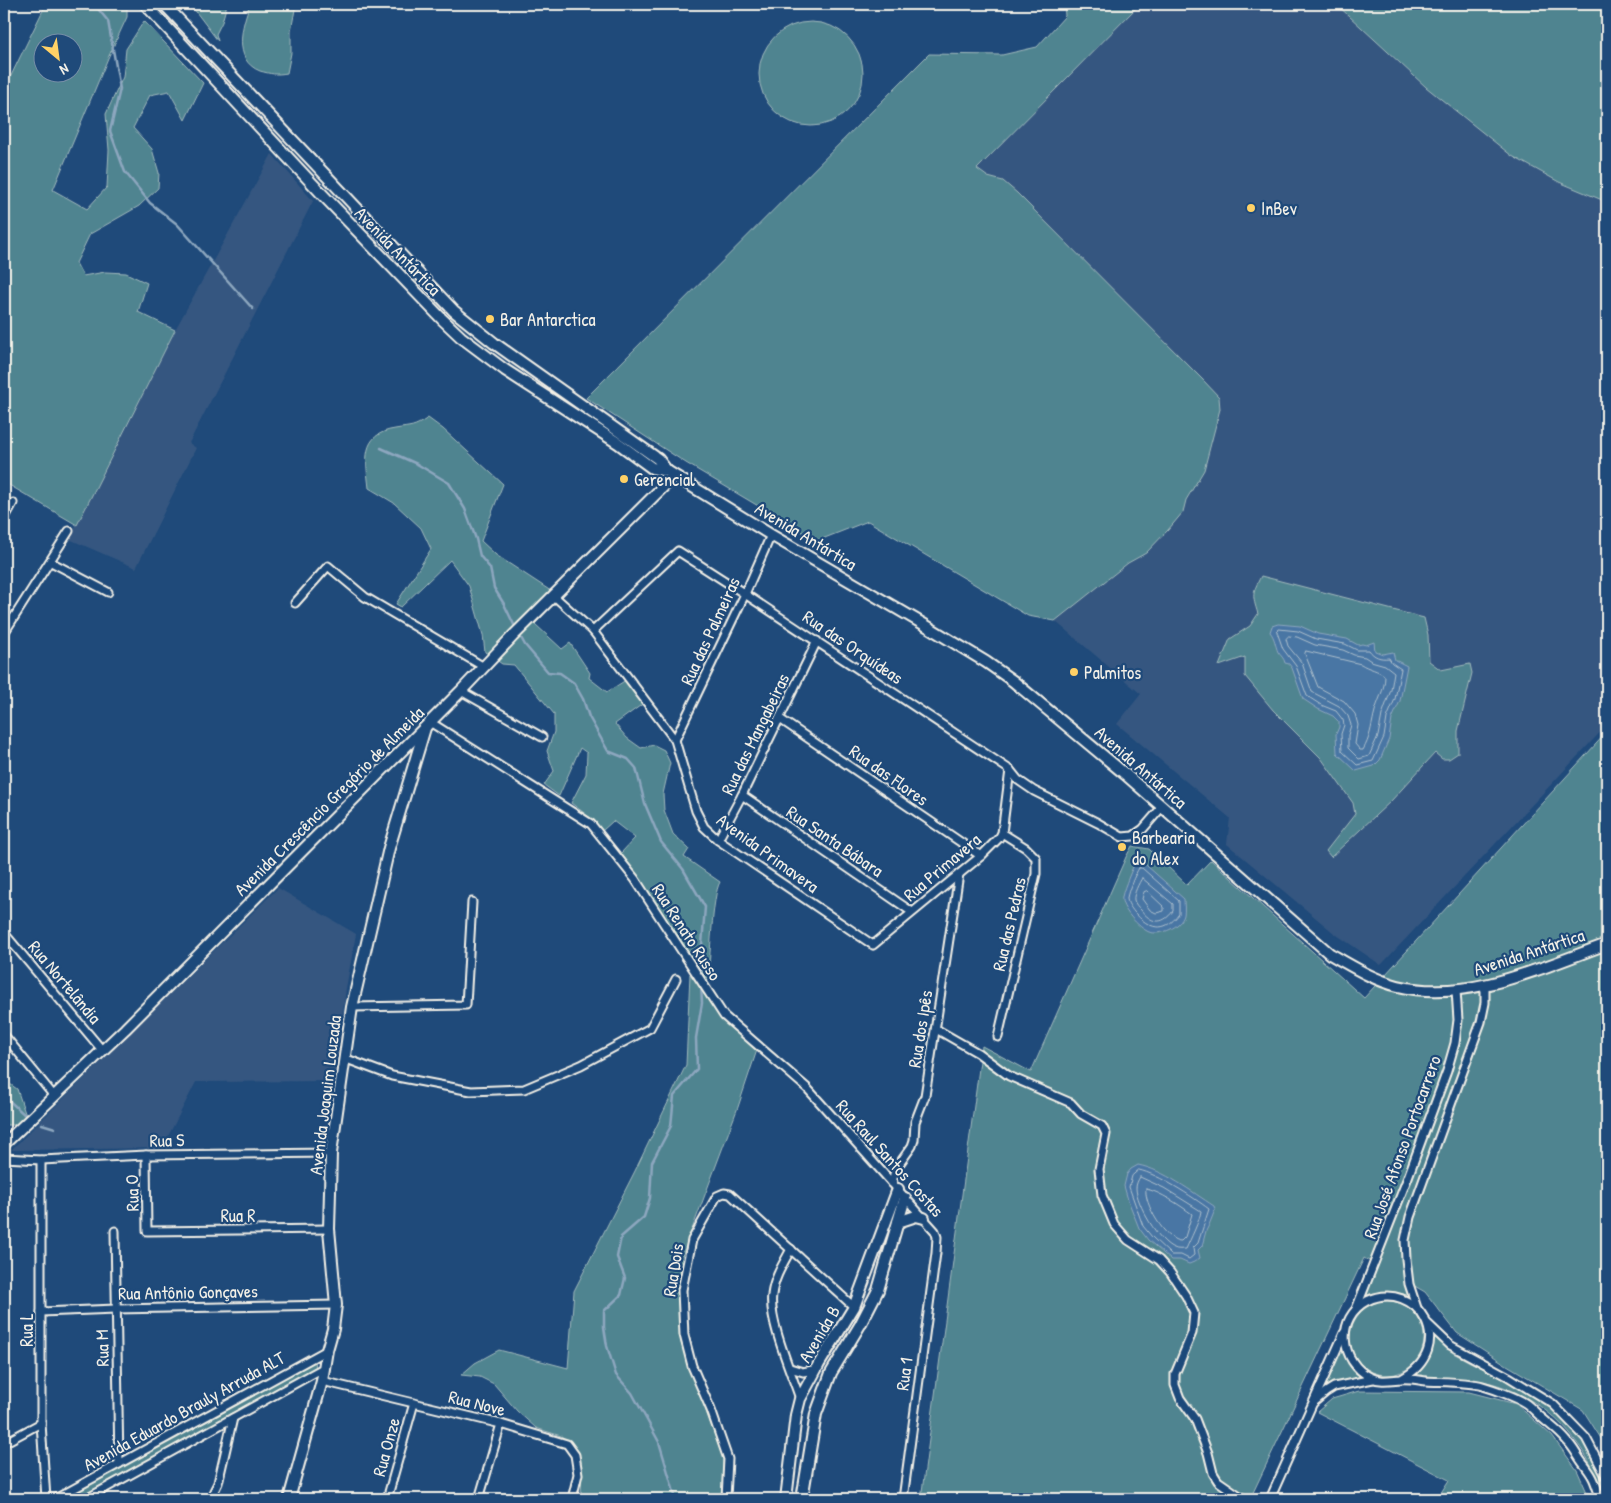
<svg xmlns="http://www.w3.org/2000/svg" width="1611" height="1503" font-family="'Patrick Hand',sans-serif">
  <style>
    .built { fill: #365780 }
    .green { fill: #508490; stroke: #a2babc; fill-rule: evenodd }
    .water { fill: #4876a4; stroke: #8da7bf }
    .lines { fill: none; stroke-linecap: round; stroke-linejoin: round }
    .shore { stroke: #afc0cd; stroke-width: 1 }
    .stream { stroke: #8da7bf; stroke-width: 2.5 }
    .street-casing { stroke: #f4f1e8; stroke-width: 11 }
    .secondary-casing { stroke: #f4f1e8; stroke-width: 14 }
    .street { stroke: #1f4a7a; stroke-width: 7 }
    .secondary { stroke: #1f4a7a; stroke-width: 10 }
    .poi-dot { fill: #ffd166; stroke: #1f4a7a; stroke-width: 2 }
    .labels { text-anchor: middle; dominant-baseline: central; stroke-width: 4.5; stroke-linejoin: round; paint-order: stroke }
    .poi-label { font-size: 18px; fill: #f4f1e8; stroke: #1f4a7a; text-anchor: start }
    .street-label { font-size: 18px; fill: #f4f1e8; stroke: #1f4a7a }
  </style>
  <rect width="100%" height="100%" fill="#1f4a7a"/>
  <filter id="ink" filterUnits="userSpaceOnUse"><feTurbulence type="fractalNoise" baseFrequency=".02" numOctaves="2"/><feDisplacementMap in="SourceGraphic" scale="10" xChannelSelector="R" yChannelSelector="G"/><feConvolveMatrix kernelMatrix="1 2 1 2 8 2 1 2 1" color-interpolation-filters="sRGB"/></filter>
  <g filter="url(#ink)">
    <!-- built -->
    <g class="built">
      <polygon points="1140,4 1336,4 1426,87 1559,182 1607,202 1607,725 1381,965 1334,933 1227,844 1230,818 1117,724 1141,694 1055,621 1028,616 868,521 817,541 686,463"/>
      <polygon points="272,154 313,201 189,443 196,448 136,568 69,539 175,330"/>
      <polygon points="278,888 356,934 346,988 334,1081 196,1082 162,1148 11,1150"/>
    </g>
    <!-- green -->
    <g class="green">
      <path d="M46,4h81v13l-19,41 -55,132 34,19 20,-22 2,-37 -3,-36 17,-37 3,-28 18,-28 59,62 -18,37 -16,-29 -19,4 -17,33 19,21 7,24 -1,15 -19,18 -49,28 -14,29 7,13 22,-4 21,1 21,10 -9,29 37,18 -98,195 -73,-43v-392zM42,42h30v30h-30z"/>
      <polygon points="190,4 227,4 222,22 216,34 218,41"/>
      <path d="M250,4h46l-5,27v22l-4,20c-11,2 -16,1 -27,-2 -28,-11 -18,-46 -10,-67z"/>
      <polygon points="1064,4 1140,4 977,169 988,177 1003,181 1017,193 1203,380 1219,397 1220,409 1204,470 1186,500 1183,512 1168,530 1146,553 1128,563 1055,621 1028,616 868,521 817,541 686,463 586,398 929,54 1002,55 1037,47 1065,16"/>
      <polygon points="1336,4 1607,4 1607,202 1559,182 1512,156 1426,87"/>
      <circle cx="811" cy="74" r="52"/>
      <path d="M428,418l15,11 60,55 -22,57 15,14 64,42 -25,27 27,25 8,-6 20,30 -1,5 18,14 19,-12 18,23 -29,21 12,14 14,10 13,-3 10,5 6,13 -7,31 1,16 9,24 16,15 -5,8 36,25c-8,13 -10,80 -12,99l-87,-128 14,-15 -22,-17 -11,10 -10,-12 -21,-16 15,-29 1,-21 -7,-5 -21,48 -15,-11 10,-14 -7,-20 7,-19v-18l-40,-49 -12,-1 -17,-12 -2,-17 -14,-49 -19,-26 -49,47 -5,-3 35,-55 -10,-21 -27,-25 -25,-15c-3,-27 -9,-54 26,-59 17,-3 18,-1 33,-11z"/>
      <path d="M1261,576l163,42 4,17 1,26 12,9 29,-6 2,9 -14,58v22l-9,6h-7l-7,-6 -44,48 -60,56 -5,-6 29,-37 -2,-11 -32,-45 -48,-48 -28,-34v-19l-26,9 11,-27 20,-13 8,-12c-6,-19 -6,-20 3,-38z"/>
      <path d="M1607,732v716l-24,-38 -76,-45 -50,-32 -32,-41 -19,-11 3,15c-16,-6 -30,-5 -46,0l13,-31 -12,-7 -114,241h-329l61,-453 49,26 95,-215 6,-11 17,3 38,36 24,-25 153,138z"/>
      <polygon points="690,974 719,1016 757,1050 738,1107 682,1256 678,1300 681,1343 723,1458 722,1499 581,1499 582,1468 572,1443 561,1436 536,1428 517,1411 494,1384 480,1377 461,1375 475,1363 499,1350 568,1368 574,1291 635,1171 686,1065"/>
      <polygon points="4,1080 17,1089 26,1116 15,1125 4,1125"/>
      <circle cx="1387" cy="1338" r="37"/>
      <path d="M1434,1337l19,16 17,9 46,22 23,13 18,14 18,18 15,20 17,32v18c-3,-4 -6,-13 -9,-20 -6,-12 -12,-25 -21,-36 -20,-28 -52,-51 -86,-60 -23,-6 -52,-5 -76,-6 13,-12 18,-23 19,-40z"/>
      <path d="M1341,1344c3,15 9,25 21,35 -17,1 -29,6 -44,15z"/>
      <polygon points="315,1361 316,1369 80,1499 60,1499"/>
      <polygon points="1359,1391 1469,1392 1516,1404 1552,1436 1577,1470 1590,1499 1437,1499 1449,1480 1317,1412 1332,1399"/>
    </g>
    <!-- water -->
    <g class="water">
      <path d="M1278,624l22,2 18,8 29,5 11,6 4,-1 4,1 8,-3 1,9 8,3 10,-2 2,8 12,6 -7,35 -8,18 -3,20 -9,21 -6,6 -18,5 -19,-18 -1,-19 3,-7v-5l-6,-6 -15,-7 -15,-10 -11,-31 -3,-4 -4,-1c-1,-5 -4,-7 -7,-11 -3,-7 -3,-14 -8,-20l2,-6z"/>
      <path d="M1137,857l47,42c0,5 1,11 0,16 -3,12 -23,21 -35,17 -10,-4 -29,-24 -27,-35 2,-11 11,-29 15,-40z"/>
      <path d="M1138,1165c26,5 54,27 76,41l1,4 -6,15 -3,6 -4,15 -4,4 2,8 -6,4 -5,2 -9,-4h-9l-23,-20 -9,-12 -11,-28 -4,-14 3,-12 4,-5z"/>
    </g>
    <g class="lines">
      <!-- shore -->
      <g class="shore">
        <path d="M1279,629l19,2 18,8 29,5 12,6h12c5,7 11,9 20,8l3,5 9,6 -6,30 -8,19 -3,19 -11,24 -16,4 -15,-14 -1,-17 3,-9 -1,-5 -7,-9 -15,-6 -14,-9 -11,-30 -13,-17 -6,-17z"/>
        <polygon points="1289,636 1297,637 1315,645 1343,650 1354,655 1365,657 1371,661 1385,665 1394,672 1391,690 1382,715 1378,736 1369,756 1359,759 1348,748 1348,735 1351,725 1348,716 1339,706 1312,692 1302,663 1288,646 1286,639"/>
        <path d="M1306,651l55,13c7,5 18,6 24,12 0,14 -8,25 -11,39 -3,13 -4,23 -11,35h-3l-5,-6 3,-19 -3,-11 -11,-13 -26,-14 -13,-33z"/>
        <path d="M1139,868h3l37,33v13c-15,20 -30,15 -45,-2 -3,-4 -7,-9 -7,-14 1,-7 8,-24 12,-30z"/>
        <path d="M1142,878l31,26v7c-11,15 -22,12 -32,-1 -3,-3 -6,-6 -7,-10 -1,-6 5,-17 8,-22z"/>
        <polygon points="1147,891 1164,907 1164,911 1156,913 1150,910 1142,899 1144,892"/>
        <path d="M1139,1170c19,4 54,27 70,39l-11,34 -5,5 1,7 -5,4 -8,-4h-10l-19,-18 -9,-11 -14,-39 3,-11z"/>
        <path d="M1140,1177l24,11 37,23c-1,9 -11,29 -15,38 -3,0 -9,1 -12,-1 -15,-5 -38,-45 -38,-60 0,-4 2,-8 4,-11z"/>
        <path d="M1146,1189c13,2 35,17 46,25l-7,23 -4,4c-15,1 -38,-39 -35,-52z"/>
      </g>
      <!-- stream -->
      <g class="stream">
        <polyline points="94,4 108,21 120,89 110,131 125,172 150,203 177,224 253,309"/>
        <polyline points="381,448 417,464 449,483 465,509 476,539 480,556 490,568 494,588 504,604 516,629"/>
        <polyline points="519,634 525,645 548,672 560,673 574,683 583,699 589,717 608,751 628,759 636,768 645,804 661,842 683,869 705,907 701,957 701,977"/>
        <polyline points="4,1096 26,1116"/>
        <polyline points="42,1124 55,1128"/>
        <polyline points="676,1499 659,1442 632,1393 616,1375 607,1346 604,1327 604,1311 621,1295 625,1278 617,1257 621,1237 644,1217 650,1198 652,1162 671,1126 674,1096 697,1069 696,1038 702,1003 701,985"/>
      </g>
      <!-- street casing -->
      <g class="street-casing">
        <g id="street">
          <polyline points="4,519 13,503"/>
          <polyline points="51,562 108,592"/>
          <polyline points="553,595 593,631 675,740 696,811 704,827 718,840 873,945 981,856 999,838 1002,833 1010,770"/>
          <polyline points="295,603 328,566 365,597 484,667"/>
          <polyline points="593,631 678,551 745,594 1010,770 1018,780 1034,791 1098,823 1122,837 1133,836 1143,829 1162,807"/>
          <polyline points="4,633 69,531"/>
          <polyline points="461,691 542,737"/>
          <polyline points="780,719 981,856"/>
          <polyline points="430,722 591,824 635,879 724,1016 807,1088 935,1231 937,1237 936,1253 903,1499"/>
          <polyline points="675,740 745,594 771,535"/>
          <polyline points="742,795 912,912"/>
          <polyline points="718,840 742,795 817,641"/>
          <polyline points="4,933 102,1050"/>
          <polyline points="352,1007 466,1005 472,902"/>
          <polyline points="936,1029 978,1053 1009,1076 1071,1103 1081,1114 1102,1126 1106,1134 1099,1169 1102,1195 1114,1224 1128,1240 1159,1260 1170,1272 1186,1296 1194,1313 1192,1333 1175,1374 1175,1385 1180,1398 1195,1419 1208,1453 1213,1473 1218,1481 1244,1499"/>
          <polyline points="4,1035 54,1096"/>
          <polyline points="998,1037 1036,874 1036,858 1026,848 1002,833"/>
          <polyline points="344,1058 392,1076 471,1091 524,1089 581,1065 650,1028 676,979"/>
          <polyline points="146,1155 147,1231 329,1229"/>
          <polyline points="4,1158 41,1160 146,1155 331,1153"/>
          <polyline points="41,1160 41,1423 46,1499"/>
          <polyline points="892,1183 895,1170 912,1146 914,1140 915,1122 925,1096 959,874"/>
          <polyline points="115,1231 119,1464"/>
          <path d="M791,1249c-8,15 -17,29 -19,46 -4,25 20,79 28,104"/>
          <polyline points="1417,1308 1409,1284 1406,1259 1405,1240 1410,1217 1481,1022 1485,1003 1485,985"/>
          <polyline points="1356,1309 1408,1177 1447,1071 1455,1043 1458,1020 1456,990"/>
          <polyline points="41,1312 116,1309 336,1305"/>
          <polyline points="1428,1324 1450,1345 1509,1377 1553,1404 1586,1438 1607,1478"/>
          <polyline points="790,1368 803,1372 817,1369"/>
          <path d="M1401,1379c59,-31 16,-102 -34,-78 -32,17 -27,61 3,76 10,5 19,3 30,2 8,-1 18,1 26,2 16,1 43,1 57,5 10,3 33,11 42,17 6,4 11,10 17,15 8,7 18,14 25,23 6,6 10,14 15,21 4,5 8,10 11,16 3,6 5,14 8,21"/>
          <polyline points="322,1381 501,1424 567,1444 575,1455 578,1474 572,1499"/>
          <polyline points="1314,1402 1326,1392 1334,1387 1373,1379"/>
          <polyline points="4,1443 41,1423"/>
          <polyline points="55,1499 327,1350"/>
          <polyline points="86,1499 325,1367"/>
          <polyline points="210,1499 218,1483 233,1418"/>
          <polyline points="387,1499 414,1403"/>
          <polyline points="479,1499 501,1424"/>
          <polyline points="726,1499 728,1459 711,1410 692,1366 684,1335 682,1290 692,1240 717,1196 724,1193 730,1194 854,1307"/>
          <polyline points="1270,1499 1344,1333"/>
        </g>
      </g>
      <!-- secondary casing -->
      <g class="secondary-casing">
        <g id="secondary">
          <path d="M145,4l177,190 120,125 19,18 44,33 113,73 34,25 15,3 104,64 154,90 61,37 27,19 112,93 205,180c22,12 43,26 68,32 70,17 145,-19 209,-42"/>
          <polyline points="164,4 454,311 494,343 658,459 667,471"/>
          <polyline points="4,1144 125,1029 461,691 513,636 674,476"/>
          <polyline points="898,1222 916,1216 924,1218"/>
          <polyline points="289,1499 322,1381 327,1350 333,1329 336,1305 329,1229 331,1153 352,1007 389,848 425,728"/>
          <polyline points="786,1499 796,1415 800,1399 819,1364 854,1307 898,1189"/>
          <polyline points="802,1499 816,1414 831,1373 860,1325 878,1290 905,1198"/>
        </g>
      </g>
      <!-- street -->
      <use href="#street" class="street"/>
      <!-- secondary -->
      <use href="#secondary" class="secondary"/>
    </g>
  </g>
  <!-- markers -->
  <g class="poi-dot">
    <circle cx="1251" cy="208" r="5"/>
    <circle cx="490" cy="319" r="5"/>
    <circle cx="624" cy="479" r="5"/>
    <circle cx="1074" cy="672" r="5"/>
    <circle cx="1122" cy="847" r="5"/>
  </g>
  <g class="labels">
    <!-- poi labels -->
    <g class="poi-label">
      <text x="1261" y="208">InBev</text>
      <text x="500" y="319">Bar Antarctica</text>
      <text x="634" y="479">Gerencial</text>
      <text x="1084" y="672">Palmitos</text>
      <text x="1132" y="837">Barbearia<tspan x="1132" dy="21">do Alex</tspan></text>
    </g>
    <!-- street labels -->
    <g class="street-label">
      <text transform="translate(398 251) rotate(46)">Avenida Antártica</text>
      <text transform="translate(806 536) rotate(31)">Avenida Antártica</text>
      <text transform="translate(710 631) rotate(-65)">Rua das Palmeiras</text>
      <text transform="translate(853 647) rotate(34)">Rua das Orquídeas</text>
      <text transform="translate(755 734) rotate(-64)">Rua das Mangabeiras</text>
      <text transform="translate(1141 767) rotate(41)">Avenida Antártica</text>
      <text transform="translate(889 775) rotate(35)">Rua das Flores</text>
      <text transform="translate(329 801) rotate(-45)">Avenida Crescêncio Gregório de Almeida</text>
      <text transform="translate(835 841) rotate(34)">Rua Santa Bábara</text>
      <text transform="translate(768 853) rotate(36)">Avenida Primavera</text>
      <text transform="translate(942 867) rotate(-40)">Rua Primavera</text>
      <text transform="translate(1009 924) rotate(-77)">Rua das Pedras</text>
      <text transform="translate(687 932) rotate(57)">Rua Renato Russo</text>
      <text transform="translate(1529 952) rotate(-18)">Avenida Antártica</text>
      <text transform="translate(65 982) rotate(50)">Rua Nortelândia</text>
      <text transform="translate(920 1029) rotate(-81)">Rua dos Ipês</text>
      <text transform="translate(325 1095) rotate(-83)">Avenida Joaquim Louzada</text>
      <text transform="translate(167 1140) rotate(-1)">Rua S</text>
      <text transform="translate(1402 1147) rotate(-70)">Rua José Afonso Portocarrero</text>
      <text transform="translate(890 1158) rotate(48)">Rua Raul Santos Costas</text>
      <text transform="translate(132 1193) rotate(-91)">Rua O</text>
      <text x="238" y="1215">Rua R</text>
      <text transform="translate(673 1270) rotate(-81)">Rua Dois</text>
      <text transform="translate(188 1292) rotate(-1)">Rua Antônio Gonçaves</text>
      <text transform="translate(26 1330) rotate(-90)">Rua L</text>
      <text transform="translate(819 1334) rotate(-59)">Avenida B</text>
      <text transform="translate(102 1348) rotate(-91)">Rua M</text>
      <text transform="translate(904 1374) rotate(-82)">Rua 1</text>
      <text transform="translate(477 1403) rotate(14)">Rua Nove</text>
      <text transform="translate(184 1411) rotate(-29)">Avenida Eduardo Brauly Arruda ALT</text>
      <text transform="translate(386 1447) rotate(-75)">Rua Onze</text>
    </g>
  </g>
  <!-- margin -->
  <rect width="1611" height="1503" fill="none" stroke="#1f4a7a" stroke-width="20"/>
  <rect x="10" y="10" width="1591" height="1483" fill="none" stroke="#f4f1e8" stroke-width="2" filter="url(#ink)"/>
  <!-- north arrow -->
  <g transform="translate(58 58) rotate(151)"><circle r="24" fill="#1f4a7a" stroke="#748da6"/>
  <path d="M0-4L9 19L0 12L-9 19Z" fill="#ffd166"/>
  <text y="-8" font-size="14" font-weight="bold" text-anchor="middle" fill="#f4f1e8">N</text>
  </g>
</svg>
